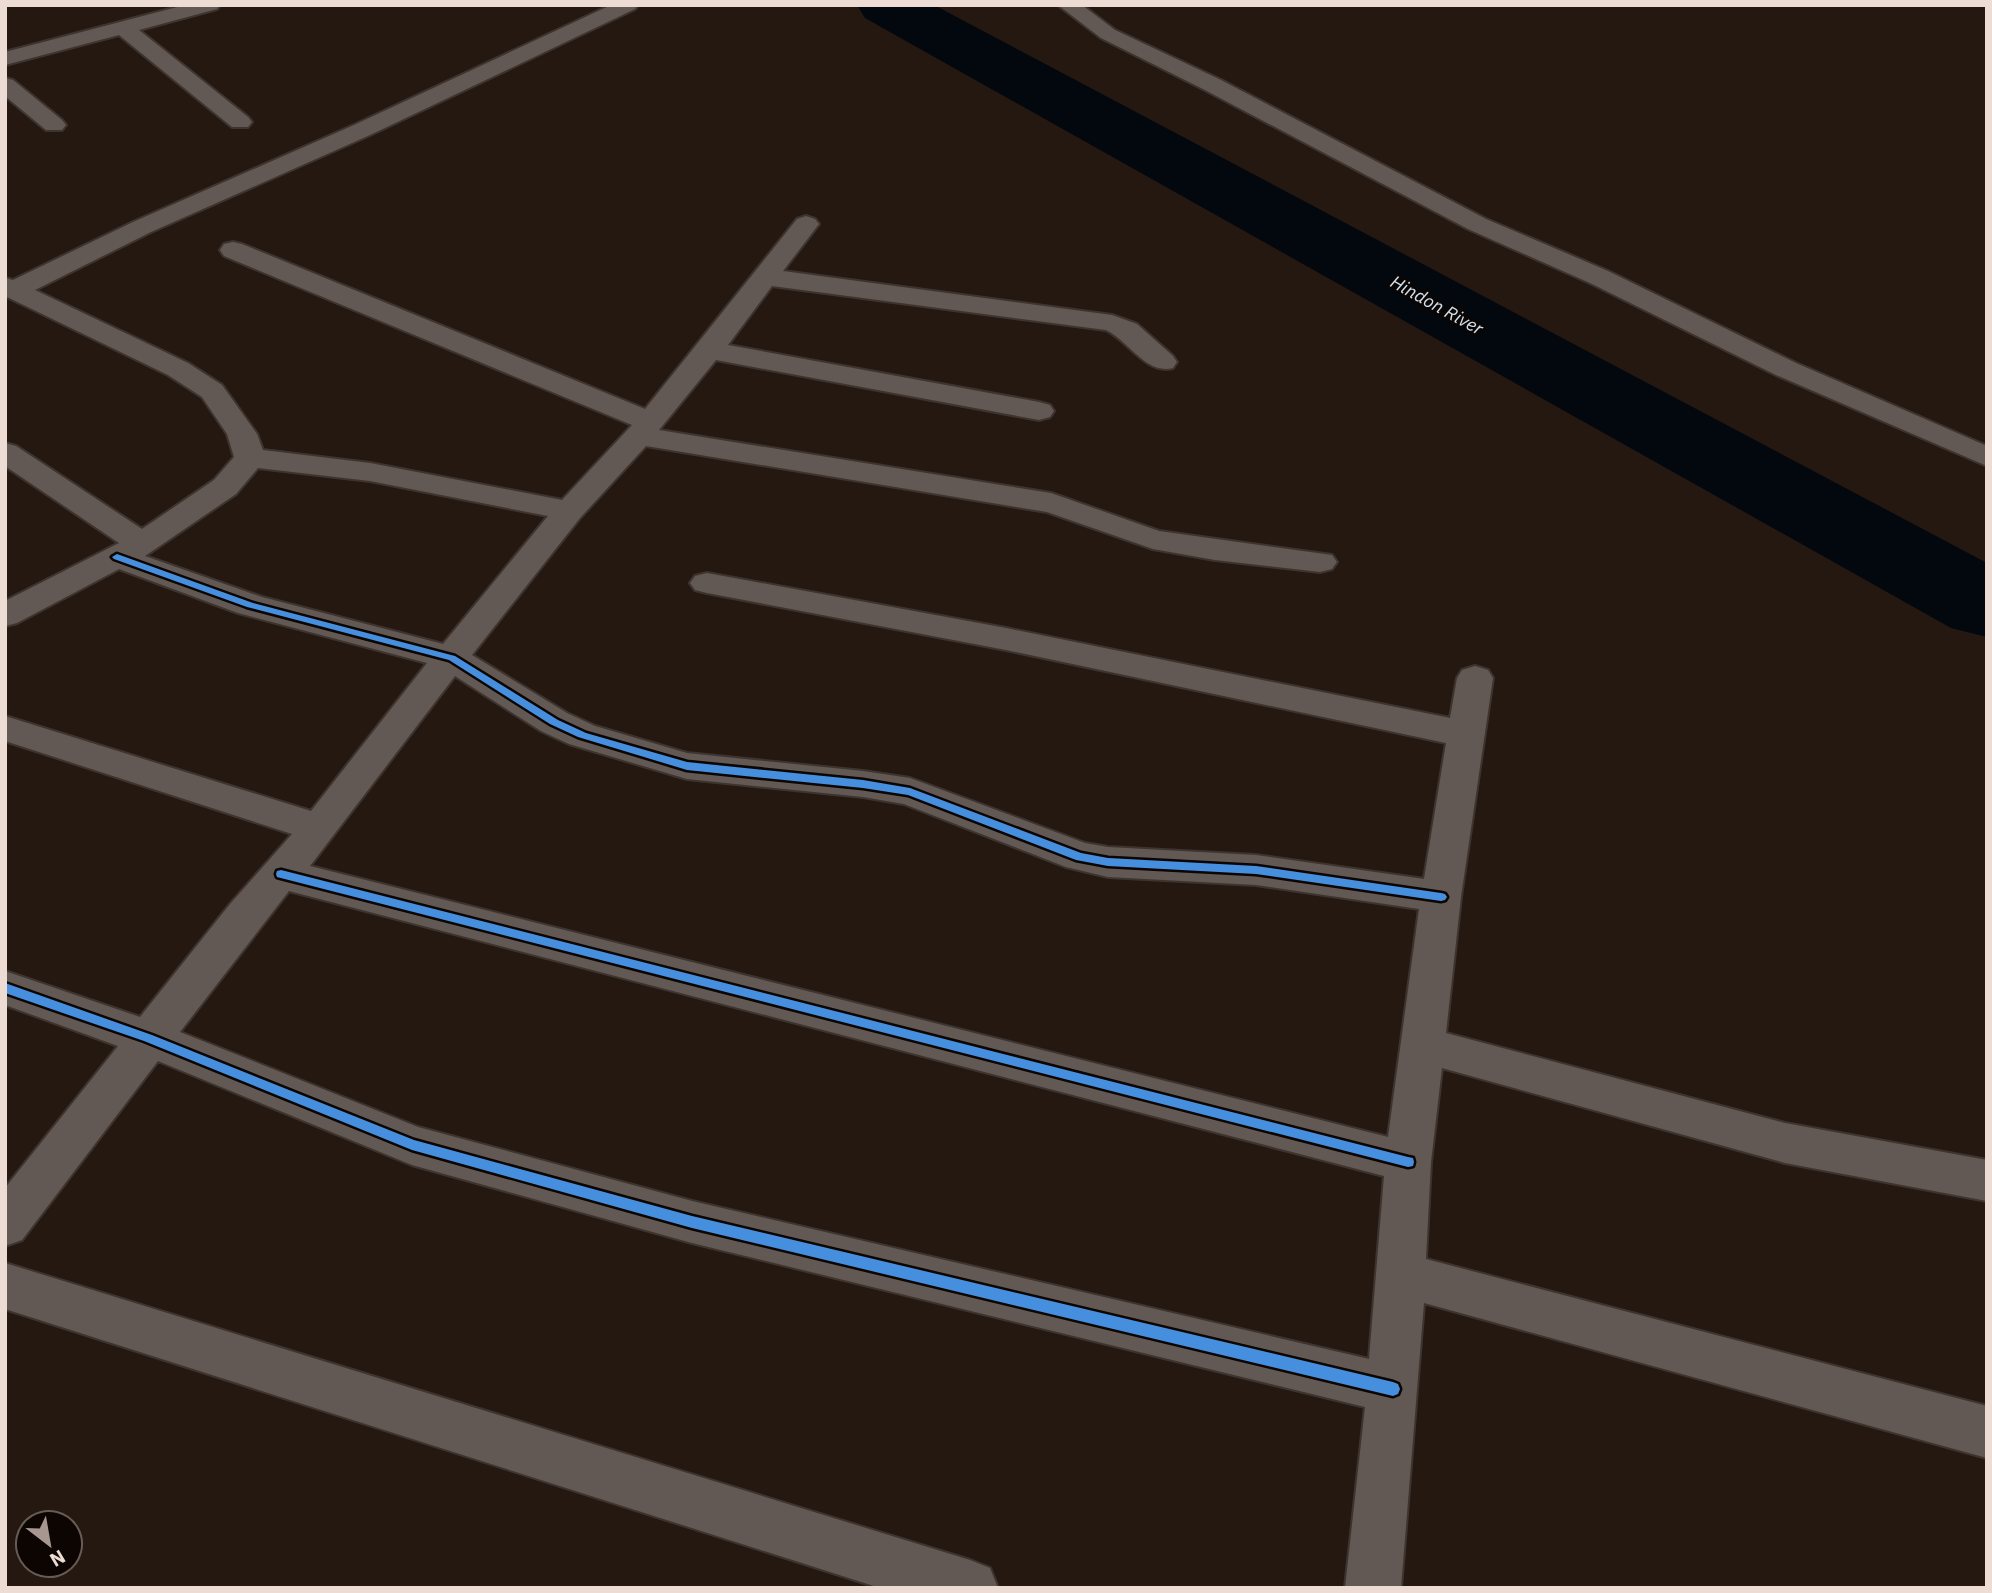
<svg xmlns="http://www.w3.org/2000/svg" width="1992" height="1593" font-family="'IBM Plex Sans',sans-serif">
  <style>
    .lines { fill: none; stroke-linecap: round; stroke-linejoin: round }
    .river { fill: #03080e; fill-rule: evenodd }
    .minor-casing { stroke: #3e342f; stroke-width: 4 }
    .minor { fill: #635954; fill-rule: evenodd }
    .cycleway-casing { stroke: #0d0502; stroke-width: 5 }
    .cycleway { fill: #468fdf; fill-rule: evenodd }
    .labels { text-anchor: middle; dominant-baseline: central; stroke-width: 5; stroke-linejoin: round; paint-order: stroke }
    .far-water-label { font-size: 18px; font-style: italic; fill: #cce1f1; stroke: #0d0502 }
  </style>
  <rect width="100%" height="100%" fill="#241811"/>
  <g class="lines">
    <!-- river -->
    <polygon class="river" points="857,5 934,5 1987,563 1987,637 1951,628 865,18"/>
    <!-- minor casing -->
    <g class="minor-casing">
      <g id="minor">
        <polygon points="185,5 220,5 217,9 139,30 248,117 252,122 248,127 232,127 119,35 5,65 5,52"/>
        <path d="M611,5h27l-3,4 -265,126 -219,97 -116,58 153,73 34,22 35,49 6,16 107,13 192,37 70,-75 -408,-169 -4,-6 4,-6 9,-2 9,2 403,165 152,-190 9,-3 9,3 4,5 -36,47 329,44 25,9 36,32 4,6 -4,6c-27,7 -44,-27 -67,-38l-334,-44 -44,59 311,57 11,3 4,6 -4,6 -11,3 -323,-60 -57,70 392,63 108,38 173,24 5,7 -5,7 -12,3 -105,-12 -62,-11 -106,-37 -401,-66 -66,72 -108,137 95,58 28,13 92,27 176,18 47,7 175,65 23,4 148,8 168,24 22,-136 -440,-93 -299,-57 -12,-3 -5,-7 5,-7 12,-3 299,55 444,90 7,-40 5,-8 13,-4 13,4 5,8 -32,219 -15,136 339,90 202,37v41l-202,-38 -343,-95 -11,94 -5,97 561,147v52l-563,-155 -23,285h-56l20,-181 -673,-164 -280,-78 -254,-104 -136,179 -17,6v-58l113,-142 -113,-41v-34l135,46 90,-113 62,-70 -287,-93v-25l306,95 116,-148 -189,-50 -119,-44 -102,54 -12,3v-25l114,-58 -114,-77v-23l11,3 126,83 72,-49 20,-23 -7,-23 -25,-37 -34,-22 -163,-79v-18l8,2 120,-58 221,-97zM258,468l112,13 178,35 -105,128 -181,-47 -117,-41 91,-62zM455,676l86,55 28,13 118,35 176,18 41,7 162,63 42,10 148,8 163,24 -31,228 -1078,-271zM289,891l1095,285 -15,183 -677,-158 -274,-74 -238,-95z"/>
        <polygon points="1058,5 1082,5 1115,30 1221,80 1486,219 1608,271 1796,363 1987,446 1987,466 1776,375 1590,283 1468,229 1205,90 1101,38"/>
        <polygon points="5,78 13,80 62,120 66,125 62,130 46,130 5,96"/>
        <polygon points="5,1263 970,1560 990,1568 998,1588 880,1588 5,1309"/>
      </g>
    </g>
    <!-- minor -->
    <use href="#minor" class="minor"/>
    <!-- cycleway casing -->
    <g class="cycleway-casing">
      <g id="cycleway">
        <polygon points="117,554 253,603 455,656 558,720 586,733 687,762 863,780 910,788 1081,853 1108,858 1256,866 1441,893 1445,894 1447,897 1445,900 1441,901 1256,874 1108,866 1076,860 908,795 863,788 687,770 578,737 550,724 449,660 247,607 114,559 112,557"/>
        <polygon points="281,870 1408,1157 1413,1158 1414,1162 1413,1166 1408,1167 277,877 276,874 277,871"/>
        <polygon points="5,983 152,1035 414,1140 692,1216 1393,1382 1398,1384 1400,1389 1398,1394 1393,1396 692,1228 412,1150 144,1041 5,993"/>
      </g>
    </g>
    <!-- cycleway -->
    <use href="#cycleway" class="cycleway"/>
  </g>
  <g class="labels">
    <!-- far-water labels -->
    <g class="far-water-label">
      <text transform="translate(1437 305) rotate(29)">Hindon River</text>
    </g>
  </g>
  <!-- border -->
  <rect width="1992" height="1593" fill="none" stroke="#eddcd4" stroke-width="14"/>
  <!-- north arrow -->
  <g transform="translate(49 1544) rotate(149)"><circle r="33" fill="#0d0502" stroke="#675b56" stroke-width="2"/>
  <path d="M0-5L12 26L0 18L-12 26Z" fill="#a79790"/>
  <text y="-10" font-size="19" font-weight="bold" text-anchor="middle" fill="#eddcd4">N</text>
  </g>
</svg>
